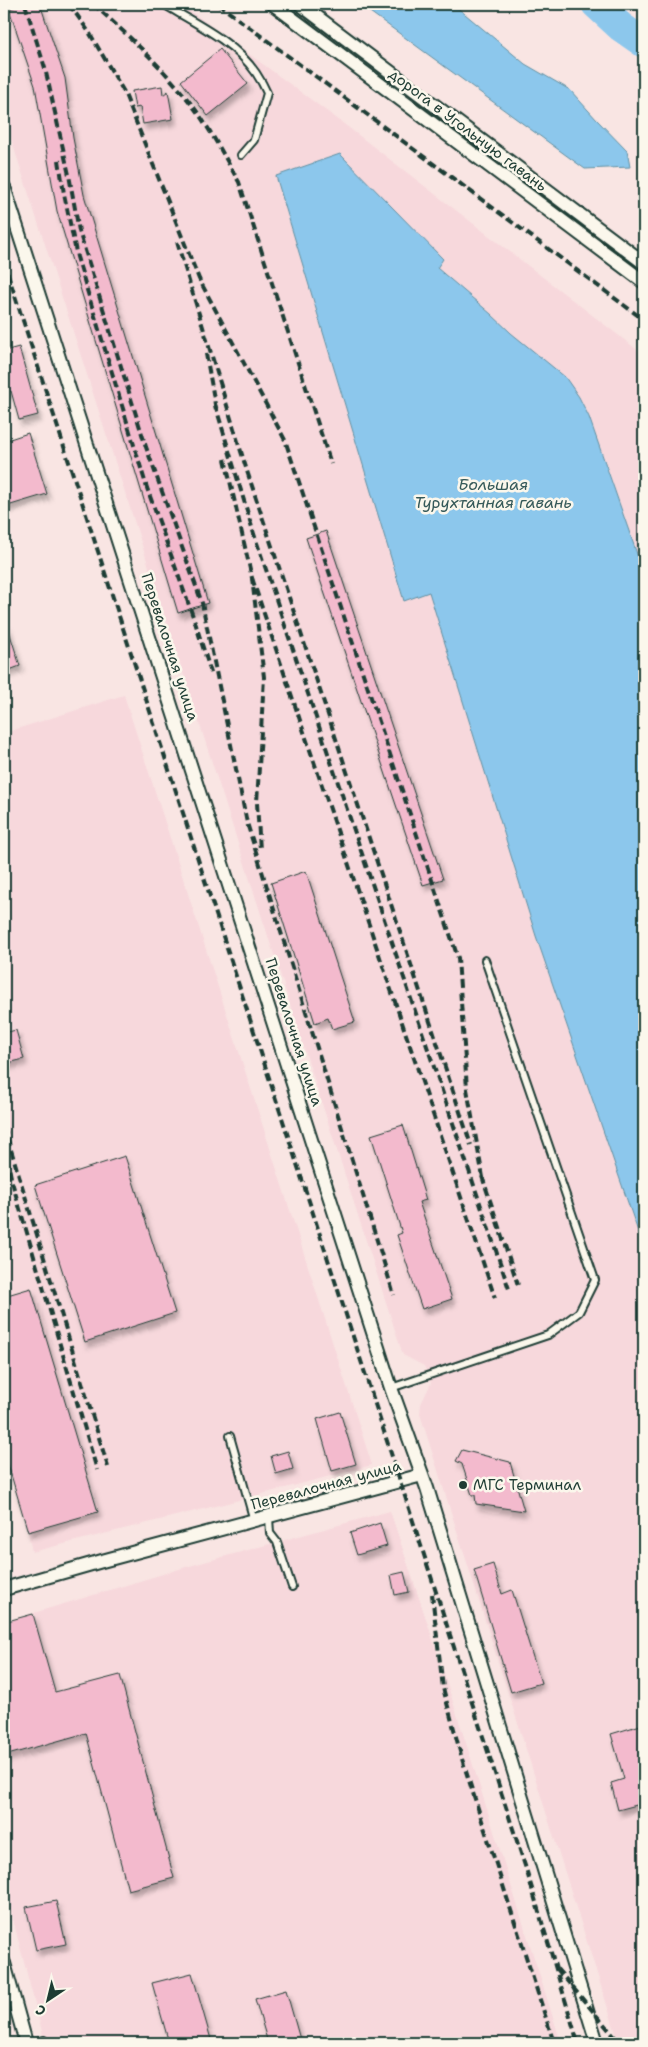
<svg xmlns="http://www.w3.org/2000/svg" width="648" height="2047" font-family="'Shantell Sans',sans-serif">
  <style>
    .built { fill: #f7d8dc }
    .water { fill: #8cc7ec; stroke: #6090a2 }
    .lines { fill: none; stroke-linecap: round; stroke-linejoin: round }
    .river { stroke: #8cc7ec; stroke-width: 30 }
    .building { fill: #f3bacd; stroke: #1f3d34; filter: url(#shadow) }
    .lane-casing { stroke: #1f3d34; stroke-width: 10 }
    .street-casing { stroke: #1f3d34; stroke-width: 16 }
    .lane { stroke: #fbf7ec; stroke-width: 6 }
    .street { stroke: #fbf7ec; stroke-width: 12 }
    .rail { stroke: #1f3d34; stroke-width: 4; stroke-dasharray: 8 4; stroke-linecap: butt }
    .poi-dot { fill: #1f3d34; stroke: #fbf7ec; stroke-width: 2 }
    .labels { text-anchor: middle; dominant-baseline: central; stroke-width: 5; stroke-linejoin: round; paint-order: stroke }
    .street-label { font-size: 15px; fill: #1f3d34; stroke: #fbf7ec }
    .poi-label { font-size: 15px; fill: #1f3d34; stroke: #fbf7ec; text-anchor: start }
    .water-label { font-size: 16px; font-style: italic; fill: #355959; stroke: #fbf7ec }
  </style>
  <defs>
    <filter id="shadow"><feDropShadow dx="3" dy="5.5" stdDeviation="2.5" flood-color="#0004"/></filter>
  </defs>
  <rect width="100%" height="100%" fill="#f9e5e3"/>
  <filter id="ink" filterUnits="userSpaceOnUse"><feTurbulence type="fractalNoise" baseFrequency=".02" numOctaves="2"/><feDisplacementMap in="SourceGraphic" scale="10" xChannelSelector="R" yChannelSelector="G"/><feConvolveMatrix kernelMatrix="1 2 1 2 8 2 1 2 1" color-interpolation-filters="sRGB"/></filter>
  <g filter="url(#ink)">
    <!-- built -->
    <g class="built">
      <polygon points="4,4 181,4 340,121 644,355 644,574 589,417 579,397 491,314 437,268 443,258 276,177 404,600 429,591 536,936 644,1249 644,2043 619,2043 420,1414 421,1404 431,1383 424,1366 403,1355 4,117"/>
      <polygon points="124,695 372,1465 247,1498 32,1552 28,1532 4,1451 4,733"/>
      <polygon points="390,1511 439,1658 561,2043 45,2043 4,1885 4,1622 186,1567"/>
    </g>
    <!-- water -->
    <g class="water">
      <polygon points="359,4 453,4 525,64 570,90 597,120 627,151 630,167 585,169"/>
      <polygon points="340,154 443,259 437,268 491,314 511,333 565,377 579,397 589,417 644,574 644,1249 536,936 429,592 404,601 276,176"/>
    </g>
    <g class="lines">
      <!-- river -->
      <polyline class="river" points="596,4 621,27 644,43"/>
    </g>
    <!-- building -->
    <g class="building">
      <polygon points="22,4 40,4 65,78 73,138 84,195 208,603 178,613 57,211 35,86 9,9"/>
      <polygon points="220,49 248,84 208,116 181,81"/>
      <polygon points="162,86 163,95 168,91 173,119 143,124 140,107 135,108 132,91"/>
      <polygon points="19,347 38,415 19,420 11,391 4,393 4,351"/>
      <polygon points="28,433 47,494 4,507 4,441"/>
      <polygon points="326,531 443,879 423,885 306,538"/>
      <polygon points="7,625 20,666 4,672 4,626"/>
      <polygon points="306,871 355,1022 332,1029 328,1018 315,1023 271,883"/>
      <polygon points="16,1030 24,1059 4,1064 4,1033"/>
      <polygon points="403,1125 426,1200 419,1202 452,1299 422,1309 397,1235 402,1233 371,1135"/>
      <polygon points="125,1156 175,1313 85,1342 35,1185"/>
      <polygon points="31,1288 98,1512 28,1532 4,1451 4,1296"/>
      <polygon points="340,1412 356,1464 332,1471 317,1419"/>
      <polygon points="462,1450 510,1462 524,1511 476,1504 475,1495 472,1495 462,1464 456,1461"/>
      <polygon points="288,1451 293,1469 276,1474 271,1456"/>
      <polygon points="380,1523 387,1546 357,1555 350,1533"/>
      <polygon points="493,1564 502,1594 512,1590 541,1683 511,1692 474,1570"/>
      <polygon points="404,1572 409,1592 395,1595 391,1575"/>
      <polygon points="33,1614 55,1692 120,1675 174,1878 128,1890 86,1733 4,1756 4,1622"/>
      <polygon points="644,1724 644,1803 618,1810 611,1783 624,1779 611,1734"/>
      <polygon points="56,1901 66,1944 36,1950 26,1907"/>
      <polygon points="192,1973 212,2043 169,2043 152,1983"/>
      <polygon points="286,1990 301,2043 268,2043 255,1999"/>
    </g>
    <g class="lines">
      <!-- lane casing -->
      <g class="lane-casing">
        <g id="lane">
          <path d="M163,4c32,19 72,38 93,69 4,6 8,13 11,20l-13,47 -13,15"/>
          <polyline points="391,1388 548,1335 579,1312 595,1280 485,960"/>
          <polyline points="230,1436 254,1521"/>
          <polyline points="269,1517 270,1533 277,1542 292,1587"/>
          <polyline points="33,2043 44,2040"/>
        </g>
      </g>
      <!-- street casing -->
      <g class="street-casing">
        <g id="street">
          <polyline points="273,4 644,282"/>
          <polyline points="300,4 644,263"/>
          <polyline points="4,187 391,1388 427,1488 597,2043"/>
          <polyline points="4,1589 102,1561 422,1475"/>
          <polyline points="4,1963 26,2043"/>
        </g>
      </g>
      <!-- lane -->
      <use href="#lane" class="lane"/>
      <!-- street -->
      <use href="#street" class="street"/>
      <!-- rail -->
      <g class="rail">
        <polyline points="25,4 45,68 69,175 79,231 146,447 202,603 247,823 394,1295"/>
        <polyline points="69,4 89,32 124,92 199,279 285,440 458,958 467,1089 484,1183"/>
        <path d="M93,4c36,32 73,66 102,105 17,23 30,49 44,73l92,282"/>
        <polyline points="218,4 644,320"/>
        <polyline points="59,160 64,194 77,257 147,488 195,622 211,673"/>
        <polyline points="177,242 247,471 471,1145"/>
        <polyline points="4,262 527,1872 578,2043"/>
        <polyline points="206,354 216,410"/>
        <polyline points="215,404 254,534 509,1289"/>
        <polyline points="225,459 252,578 264,677 257,803 260,850"/>
        <polyline points="252,578 495,1298"/>
        <polyline points="4,1127 108,1467"/>
        <polyline points="7,1158 12,1182 97,1470"/>
        <polyline points="482,1176 518,1285"/>
        <polyline points="432,1594 443,1688 462,1759 554,2043"/>
        <polyline points="557,1969 620,2043"/>
      </g>
    </g>
  </g>
  <!-- markers -->
  <circle class="poi-dot" cx="463" cy="1485" r="5"/>
  <g class="labels">
    <!-- street labels -->
    <g class="street-label">
      <text transform="translate(468 130) rotate(37)">дорога в Угольную гавань</text>
      <text transform="translate(170 647) rotate(72)">Перевалочная улица</text>
      <text transform="translate(294 1032) rotate(72)">Перевалочная улица</text>
      <text transform="translate(326 1485) rotate(-15)">Перевалочная улица</text>
    </g>
    <!-- poi labels -->
    <g class="poi-label">
      <text x="473" y="1485">МГС Терминал</text>
    </g>
    <!-- water labels -->
    <g class="water-label">
      <text x="493" y="484">Большая<tspan x="493" dy="18">Турухтанная гавань</tspan></text>
    </g>
  </g>
  <!-- margin -->
  <rect width="648" height="2047" fill="none" stroke="#fbf7ec" stroke-width="20"/>
  <rect x="10" y="10" width="628" height="2027" fill="none" stroke="#1f3d34" stroke-width="2" filter="url(#ink)"/>
  <!-- north arrow -->
  <g transform="translate(48 2000) rotate(215)" stroke="#fbf7ec" stroke-width="4" paint-order="stroke">
  <path d="M0-4L9 19L0 12L-9 19Z" fill="#1f3d34"/>
  <text y="-8" font-size="14" font-weight="bold" text-anchor="middle" fill="#1f3d34">С</text>
  </g>
</svg>
